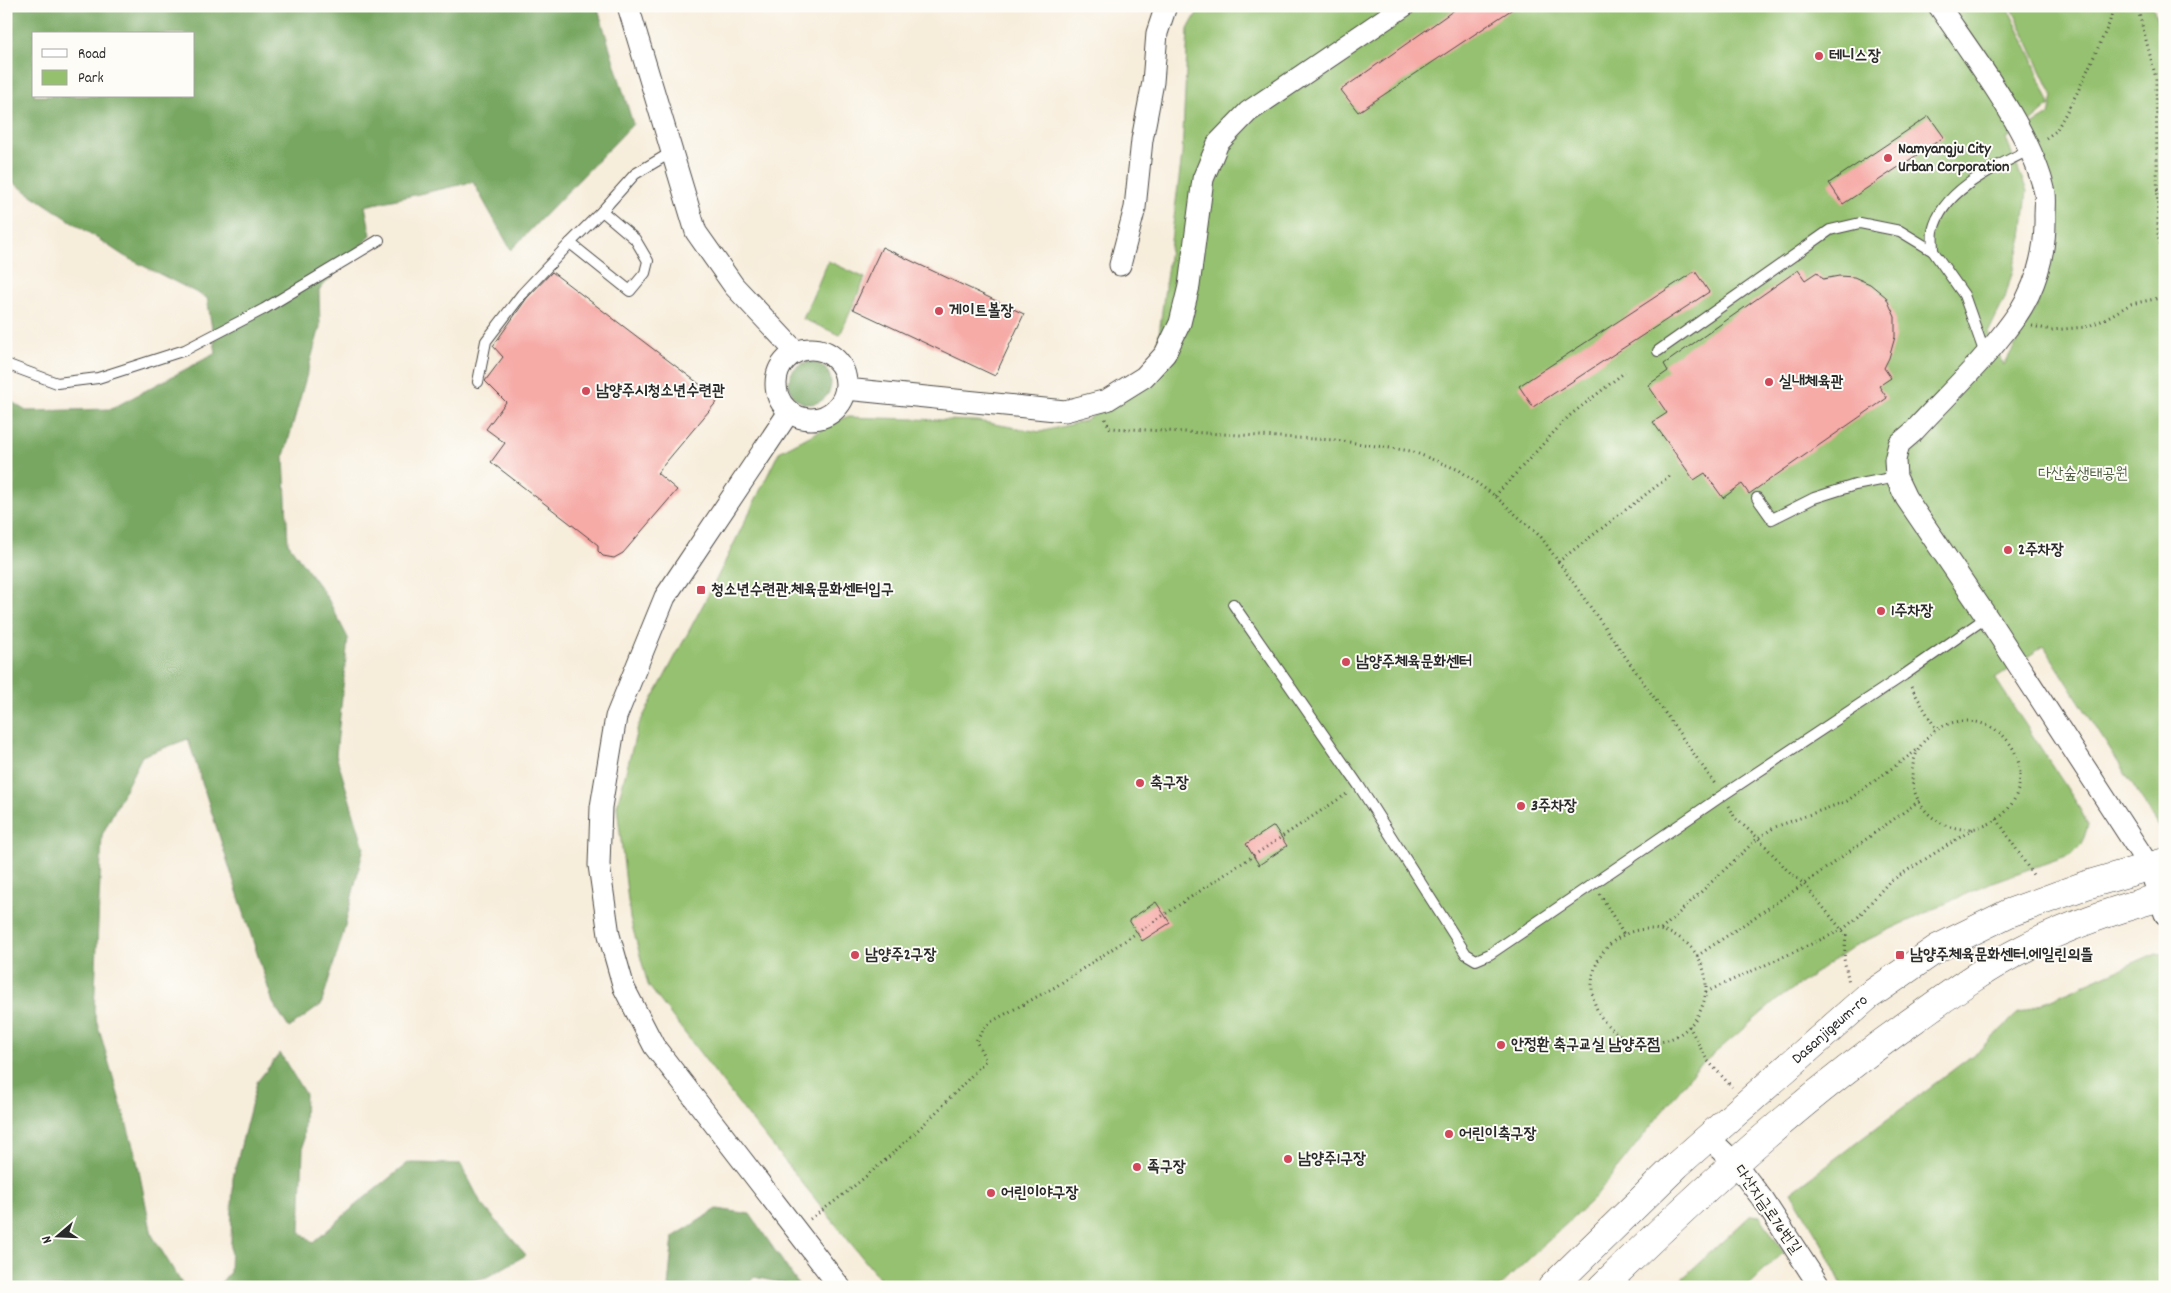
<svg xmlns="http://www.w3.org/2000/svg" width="2171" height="1293" font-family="Dekko,'Poor Story',sans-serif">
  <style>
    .green { fill: #95c16f; stroke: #60764d }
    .forest { fill: #78a762; stroke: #526946; fill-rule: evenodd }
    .building { fill: #f6aba7 }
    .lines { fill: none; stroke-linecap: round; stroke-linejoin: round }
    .lane-casing { stroke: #4a4845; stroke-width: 12 }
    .street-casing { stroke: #4a4845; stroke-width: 23 }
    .secondary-casing { stroke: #4a4845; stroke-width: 29 }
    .path { stroke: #4a4845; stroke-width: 3; stroke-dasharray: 1 4; stroke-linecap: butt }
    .lane { stroke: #fff; stroke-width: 10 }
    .street { stroke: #fff; stroke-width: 21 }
    .secondary { stroke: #fff; stroke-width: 28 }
    .poi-dot { fill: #d1495b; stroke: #fdfcf7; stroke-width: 2 }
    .labels { text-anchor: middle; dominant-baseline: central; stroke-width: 4; stroke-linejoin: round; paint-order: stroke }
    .poi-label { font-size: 16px; font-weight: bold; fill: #2b2b2b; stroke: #fdfcf7; text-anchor: start }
    .park-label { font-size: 16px; fill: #506043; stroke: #fdfcf7 }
    .street-label { font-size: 16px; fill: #2b2b2b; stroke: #fdfcf7 }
  </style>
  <rect width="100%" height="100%" fill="#fdfcf7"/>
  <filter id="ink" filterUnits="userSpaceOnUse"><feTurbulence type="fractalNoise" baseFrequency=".02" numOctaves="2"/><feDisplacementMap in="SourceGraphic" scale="10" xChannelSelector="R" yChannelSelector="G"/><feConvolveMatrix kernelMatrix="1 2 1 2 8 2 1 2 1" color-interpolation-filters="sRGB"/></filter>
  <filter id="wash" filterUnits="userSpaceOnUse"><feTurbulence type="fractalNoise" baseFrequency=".0096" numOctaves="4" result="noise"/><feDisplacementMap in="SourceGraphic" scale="20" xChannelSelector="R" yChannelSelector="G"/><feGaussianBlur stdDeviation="1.12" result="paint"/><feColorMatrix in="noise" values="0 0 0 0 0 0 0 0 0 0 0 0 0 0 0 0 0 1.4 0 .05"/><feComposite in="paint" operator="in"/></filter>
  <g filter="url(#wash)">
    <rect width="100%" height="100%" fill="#f7eddb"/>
    <!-- green -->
    <g class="green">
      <polygon points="1201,6 2007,6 2031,56 2050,105 2030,122 2006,139 2027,191 2022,238 2005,298 1988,333 2004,365 2037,306 2060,232 2050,180 2027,128 2049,115 2053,96 2011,6 2153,6 2165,51 2165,836 2044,646 1995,678 2078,805 2088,825 2082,844 2072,854 1992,882 1854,946 1777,1000 1695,1070 1594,1198 1499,1287 886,1287 746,1113 648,985 630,918 617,806 638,726 713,586 779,452 846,417 977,421 1040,432 1084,421 1153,381 1182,155 1188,29"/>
      <polygon points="828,261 865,278 840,335 803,319"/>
      <polygon points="2156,953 2165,955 2165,1287 1843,1287 1821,1242 1791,1192 1982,1048 2017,1014"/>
      <polygon points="1751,1215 1760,1216 1783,1252 1746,1287 1673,1287"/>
    </g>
    <!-- forest -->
    <g class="forest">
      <path d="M6,6h591l36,118 -122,126 -38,-68 -108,24 6,29 -52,55 1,37 -36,129 4,87 39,54 21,41 -12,117 28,92 -21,87 -22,71 -32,23 -16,-25 -85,-264 -46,17 -40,79 -8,177 42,144 16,79 32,52h-178v-889l20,13 85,-2 105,-56 -9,-55 -83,-42 -118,-78zM34,34h160v62h-160z"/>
      <circle cx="810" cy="383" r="21"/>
      <polygon points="280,1053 305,1094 300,1232 313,1243 358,1203 408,1163 461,1164 481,1203 526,1255 487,1277 448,1287 217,1287 230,1272 233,1177 257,1082"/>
      <polygon points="717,1209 750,1214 800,1287 754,1277 746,1287 668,1287 673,1237"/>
    </g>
    <g id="blocks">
      <!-- building -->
      <g class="building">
        <polygon points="1460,6 1517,6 1358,112 1341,90"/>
        <polygon points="1929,116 1944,137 1843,204 1829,183"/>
        <polygon points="882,247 1024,314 995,376 853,309"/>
        <polygon points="1798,270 1805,280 1817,272 1823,279 1839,276 1854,277 1870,284 1886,297 1895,317 1895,337 1889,358 1884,368 1891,378 1879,386 1887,398 1749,494 1742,484 1723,498 1705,473 1694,480 1653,422 1667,413 1648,385 1668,371 1664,364"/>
        <polygon points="1695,271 1709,292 1533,407 1519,386"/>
        <polygon points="552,272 719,399 657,473 677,490 623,553 614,558 603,556 598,551 598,545 491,462 505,443 486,429 506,402 485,381 503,357 493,346 527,298"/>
        <polygon points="1274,826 1287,846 1259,865 1246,844"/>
        <polygon points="1156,902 1170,923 1142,941 1129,920"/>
      </g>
    </g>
  </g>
  <g filter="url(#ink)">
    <use href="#blocks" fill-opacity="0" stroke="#4a4845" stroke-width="1"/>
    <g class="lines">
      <!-- lane casing -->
      <g class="lane-casing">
        <g id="lane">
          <polygon points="602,211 635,239 648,261 645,273 630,291 570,243"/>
          <polyline points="602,211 635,174 672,152"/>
          <path d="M1933,251c0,-6 -1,-14 0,-20 9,-41 62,-64 96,-81"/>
          <polyline points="1658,351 1830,230 1860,223 1900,231 1933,251 1964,295 1985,354"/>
          <polyline points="6,364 57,383 98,378 185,350 264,309 379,240"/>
          <polyline points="478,382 486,341 522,294 570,243"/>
          <polyline points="1757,498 1772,519 1814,498 1855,485 1896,477"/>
          <polyline points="1233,604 1359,786 1466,954 1476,960 1490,954 1521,933 1723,795 1904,675 1987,617"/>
        </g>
      </g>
      <!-- street casing -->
      <g class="street-casing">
        <g id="street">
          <polyline points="628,6 696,232 734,286 796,352"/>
          <path d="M1939,6c36,53 92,125 106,187 1,8 0,16 0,23 1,38 -10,76 -33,106 -29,40 -66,74 -99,110l-14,12 -4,16 1,17 10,21 81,119 162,249 16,48"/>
          <polyline points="1120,265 1135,208 1142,140 1153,82 1157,33 1166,6"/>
          <circle cx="811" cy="384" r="35"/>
          <polyline points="846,389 1065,411 1107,400 1144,377 1165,354 1180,323 1189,286 1203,179 1218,143 1248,112 1404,6"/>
          <polyline points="789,412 665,597 616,717 601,807 599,865 609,935 624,988 654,1046 840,1287"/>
          <polyline points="1709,1138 1734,1162 1764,1201 1820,1287"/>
        </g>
      </g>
      <!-- secondary casing -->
      <g class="secondary-casing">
        <g id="secondary">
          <path id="s1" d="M1552,1287l125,-122 190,-168 71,-49 71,-35 77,-28 79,-23"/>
          <path d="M1602,1287c99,-96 200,-189 313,-268 35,-25 70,-51 108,-70 44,-23 93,-40 142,-53"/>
        </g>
      </g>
      <!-- path -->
      <g class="path">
        <polyline points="2137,6 2156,78 2158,235 2165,264"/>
        <polyline points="2046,138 2056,131 2077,93 2109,24 2114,6"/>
        <polyline points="2157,190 2165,202"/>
        <polyline points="2032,326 2052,330 2086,327 2101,321 2131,304 2165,297"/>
        <polyline points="1105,419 1110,428 1335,440 1411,451 1459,470 1495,496 1541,537 1715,784"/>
        <polyline points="1495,496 1568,417 1625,372"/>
        <polyline points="1558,562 1671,475"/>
        <polyline points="1911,687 1936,729"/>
        <circle cx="1966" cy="775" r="54"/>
        <polyline points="1729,806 1735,818 1758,838 1787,870 1804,884 1846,935 1844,959 1849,983"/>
        <polyline points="1997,819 2033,875"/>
        <polyline points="1600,894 1624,935"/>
        <circle cx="1649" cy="986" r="57"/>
        <polyline points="1661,930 1758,838 1775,827 1847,801 1917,750"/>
        <polyline points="1697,956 1804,884 1919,801"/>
        <polyline points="1706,992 1842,930 1858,917 1889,882 1973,829"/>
        <polyline points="1689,1026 1707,1060 1732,1087"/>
        <path d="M810,1219c65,-45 123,-101 176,-159l-10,-19 11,-17 68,-37 293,-194"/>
      </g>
      <!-- lane -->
      <use href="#lane" class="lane"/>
      <!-- street -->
      <use href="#street" class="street"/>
      <!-- secondary -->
      <use href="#secondary" class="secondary"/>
    </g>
  </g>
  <!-- markers -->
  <g class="poi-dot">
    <circle cx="1819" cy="56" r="5"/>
    <circle cx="1888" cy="158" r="5"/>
    <circle cx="939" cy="311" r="5"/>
    <circle cx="1769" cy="382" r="5"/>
    <circle cx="586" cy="391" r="5"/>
    <circle cx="2008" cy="550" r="5"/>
    <rect x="696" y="585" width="10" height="10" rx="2.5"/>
    <circle cx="1881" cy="611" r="5"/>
    <circle cx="1346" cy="662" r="5"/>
    <circle cx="1140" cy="783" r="5"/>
    <circle cx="1521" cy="806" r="5"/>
    <circle cx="855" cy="955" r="5"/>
    <rect x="1895" y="950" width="10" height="10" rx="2.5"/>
    <circle cx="1501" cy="1045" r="5"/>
    <circle cx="1449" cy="1134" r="5"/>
    <circle cx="1288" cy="1159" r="5"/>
    <circle cx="1137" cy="1167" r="5"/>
    <circle cx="991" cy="1193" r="5"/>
  </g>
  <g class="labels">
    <!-- poi labels -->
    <g class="poi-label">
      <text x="1829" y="56">테니스장</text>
      <text x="1898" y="149">Namyangju City<tspan x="1898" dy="18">Urban Corporation</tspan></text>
      <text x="949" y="311">게이트볼장</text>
      <text x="1779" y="382">실내체육관</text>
      <text x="596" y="391">남양주시청소년수련관</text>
      <text x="2018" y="550">2주차장</text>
      <text x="711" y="590">청소년수련관.체육문화센터입구</text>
      <text x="1891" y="611">1주차장</text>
      <text x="1356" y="662">남양주체육문화센터</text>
      <text x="1150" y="783">축구장</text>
      <text x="1531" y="806">3주차장</text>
      <text x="865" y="955">남양주2구장</text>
      <text x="1910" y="955">남양주체육문화센터.에일린의뜰</text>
      <text x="1511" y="1045">안정환 축구교실 남양주점</text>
      <text x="1459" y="1134">어린이축구장</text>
      <text x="1298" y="1159">남양주1구장</text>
      <text x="1147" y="1167">족구장</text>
      <text x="1001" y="1193">어린이야구장</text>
    </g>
    <!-- park labels -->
    <g class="park-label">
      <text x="2083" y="474">다산숲생태공원</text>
    </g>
    <!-- street labels -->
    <g class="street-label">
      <text stroke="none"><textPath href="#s1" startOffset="379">Dasanjigeum-ro</textPath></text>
      <text transform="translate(1767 1210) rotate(55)">다산지금로76번길</text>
    </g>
  </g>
  <!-- margin -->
  <rect width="2171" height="1293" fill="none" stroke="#fdfcf7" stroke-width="25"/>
  <!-- legend -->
  <rect x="32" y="32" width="162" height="65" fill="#fdfcf7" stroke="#a9a8a5"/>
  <rect x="42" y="49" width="25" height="8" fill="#ffffff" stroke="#a9a8a5"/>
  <text x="78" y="58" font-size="15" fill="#2b2b2b">Road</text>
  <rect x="42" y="70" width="25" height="15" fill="#95c16f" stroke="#a9a8a5"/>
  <text x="78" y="82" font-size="15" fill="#2b2b2b">Park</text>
  <!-- north arrow -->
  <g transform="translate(58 1236) rotate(251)" stroke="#fdfcf7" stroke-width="4" paint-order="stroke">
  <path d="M0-4L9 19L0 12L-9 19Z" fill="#2b2b2b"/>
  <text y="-8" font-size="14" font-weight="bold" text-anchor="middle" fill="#2b2b2b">N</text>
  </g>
</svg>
